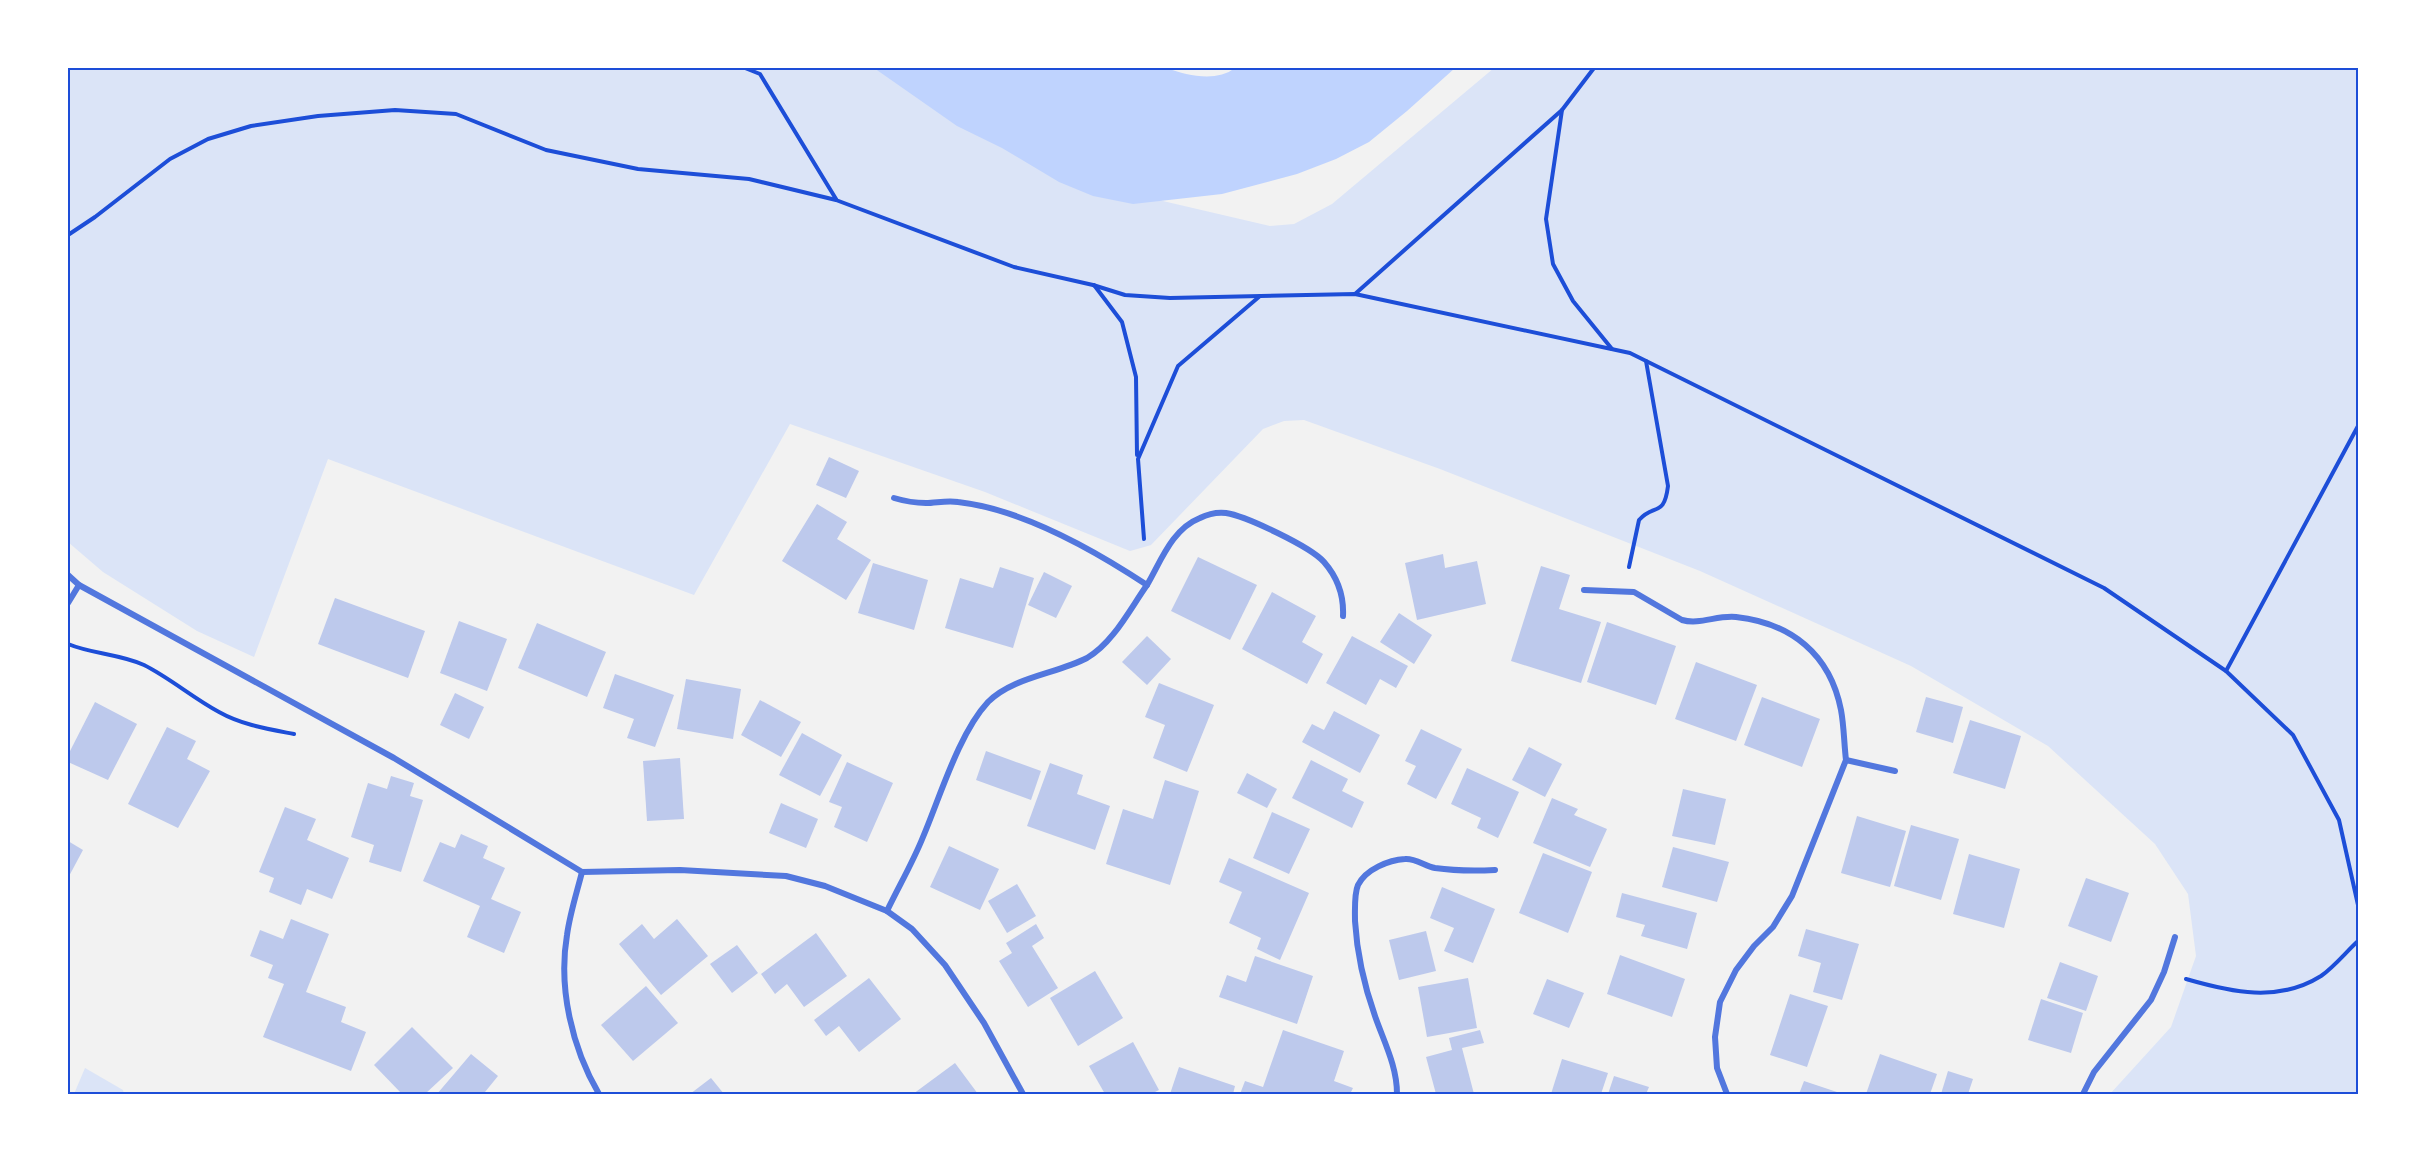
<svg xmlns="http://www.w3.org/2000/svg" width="2426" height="1162" font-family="Helvetica,sans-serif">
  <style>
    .green { fill: #dbe4f7 }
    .water { fill: #bfd3fe }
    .building { fill: #bdc9ec }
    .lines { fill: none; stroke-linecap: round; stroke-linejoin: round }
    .path { stroke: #1d4ed8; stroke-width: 4 }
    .minor { stroke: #5277de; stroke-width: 6 }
    .neatline { fill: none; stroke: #1d4ed8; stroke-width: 2 }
  </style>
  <rect width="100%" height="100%" fill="#f2f2f2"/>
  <!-- green -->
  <g class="green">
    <polygon points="68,68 925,68 1120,191 1270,226 1294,224 1332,204 1494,68 2358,68 2358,1094 2110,1094 2171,1027 2196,956 2188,894 2155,844 2048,746 1911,666 1700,571 1440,469 1304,420 1284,421 1263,429 1151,545 1130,551 985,492 790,424 694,595 328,459 254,657 197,631 103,572 68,542"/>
    <polygon points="85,1068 123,1090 124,1094 74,1094"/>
  </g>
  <!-- water -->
  <path class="water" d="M874,68h293c21,8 50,14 68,0h220l-48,43 -38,31 -33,17 -39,15 -75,20 -89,10 -40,-8 -34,-14 -57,-34 -45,-22z"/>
  <!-- building -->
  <g class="building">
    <polygon points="829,457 859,471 846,498 816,485"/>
    <polygon points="817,504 847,522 837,539 871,560 846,600 782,561"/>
    <polygon points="1443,554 1445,568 1477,561 1486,604 1417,620 1405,563"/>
    <polygon points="1198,557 1257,585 1230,640 1171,611"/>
    <polygon points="873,563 928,580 914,630 858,613"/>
    <polygon points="1541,566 1570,575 1559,609 1601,622 1581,683 1511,661"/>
    <polygon points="1000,567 1034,578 1013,648 945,628 960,578 993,588"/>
    <polygon points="1044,572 1072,586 1056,618 1028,605"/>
    <polygon points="1272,592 1316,616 1302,642 1323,654 1307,684 1242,649"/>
    <polygon points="335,598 425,631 408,678 318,644"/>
    <polygon points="1399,613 1432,635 1414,664 1380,642"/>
    <polygon points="459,621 507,639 487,691 440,673"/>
    <polygon points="1607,622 1676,646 1656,705 1587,682"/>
    <polygon points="537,623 606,652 587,697 518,668"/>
    <polygon points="1147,636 1171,659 1147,685 1122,662"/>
    <polygon points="1352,636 1408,666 1396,688 1380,679 1366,705 1326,683"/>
    <polygon points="1696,662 1757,685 1736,741 1675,719"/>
    <polygon points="615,674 674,695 655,747 627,738 634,719 603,708"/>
    <polygon points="686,679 741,689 733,739 677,729"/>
    <polygon points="1159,683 1214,705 1187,772 1153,758 1165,725 1145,717"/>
    <polygon points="455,693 484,707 469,739 440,725"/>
    <polygon points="1762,697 1820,719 1802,767 1744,745"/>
    <polygon points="1926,697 1963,707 1953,743 1916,732"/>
    <polygon points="760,700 801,722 781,757 741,735"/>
    <polygon points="95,702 137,724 108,780 68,762 68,755"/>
    <polygon points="1334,711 1380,735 1360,773 1302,742 1312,724 1324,730"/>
    <polygon points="1970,720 2021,736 2005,789 1953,773"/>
    <polygon points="167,727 196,741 187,759 210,771 178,828 128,804"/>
    <polygon points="1421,729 1462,749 1436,799 1407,784 1416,766 1405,761"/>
    <polygon points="802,733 842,755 820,796 779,775"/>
    <polygon points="1529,747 1562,764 1545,797 1512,780"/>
    <polygon points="986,751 1041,771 1031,800 976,780"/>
    <polygon points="680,758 684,819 647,821 643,761"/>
    <polygon points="1311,760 1348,779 1342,791 1364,802 1352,828 1292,798"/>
    <polygon points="847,762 893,783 867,842 834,827 842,807 829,802"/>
    <polygon points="1050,763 1083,775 1077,794 1110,806 1095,850 1027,826"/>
    <polygon points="1467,768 1519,792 1498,838 1477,828 1481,818 1451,804"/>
    <polygon points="1247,773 1277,789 1267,808 1237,793"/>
    <polygon points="391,776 414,783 410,796 423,800 401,872 369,862 374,845 351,837 368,783 387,789"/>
    <polygon points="1165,780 1199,791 1170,885 1106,864 1123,809 1153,819"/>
    <polygon points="1683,789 1726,799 1715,845 1672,836"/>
    <polygon points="1552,798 1578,809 1574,815 1607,829 1590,867 1533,843"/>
    <polygon points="781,803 818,819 806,848 769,833"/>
    <polygon points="285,807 316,819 307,840 349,858 332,899 307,889 301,905 269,892 274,878 259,872"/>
    <polygon points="1272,812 1310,829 1289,874 1253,858"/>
    <polygon points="1857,816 1906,831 1890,887 1841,873"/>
    <polygon points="1911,825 1959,839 1941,900 1894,886"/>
    <polygon points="461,834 488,846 483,858 505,868 491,899 521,912 504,953 467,937 480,906 423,881 440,842 455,848"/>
    <polygon points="68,841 83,850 68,878"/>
    <polygon points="949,846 999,869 980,910 930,887"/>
    <polygon points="1673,847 1729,862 1717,902 1662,887"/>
    <polygon points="1543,853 1592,872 1568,933 1519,913"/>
    <polygon points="1969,854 2020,869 2004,928 1953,914"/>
    <polygon points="1229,858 1309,893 1280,960 1257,949 1261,938 1229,923 1242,892 1219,882"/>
    <polygon points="2086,878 2129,893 2111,942 2068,926"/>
    <polygon points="1017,884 1036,916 1007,933 988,901"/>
    <polygon points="1442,887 1495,909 1473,963 1444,951 1454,928 1430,918"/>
    <polygon points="1622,893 1697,913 1687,949 1641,936 1645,925 1616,917"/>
    <polygon points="291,919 329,934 306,992 346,1007 341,1022 366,1032 351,1071 263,1037 284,984 268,978 273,965 250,956 260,930 283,939"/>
    <polygon points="677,919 708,956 661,995 619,944 642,924 654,939"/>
    <polygon points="1036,924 1044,938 1032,946 1058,988 1028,1007 999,961 1012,953 1006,943"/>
    <polygon points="1806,929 1859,944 1842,1000 1813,992 1821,963 1798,956"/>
    <polygon points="1426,931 1436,971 1399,980 1389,940"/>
    <polygon points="816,933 847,976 804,1007 787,984 775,994 761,974"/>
    <polygon points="737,945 758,973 732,993 710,964"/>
    <polygon points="1620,955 1685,979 1672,1017 1607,994"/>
    <polygon points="1255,956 1313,976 1297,1024 1219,997 1227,975 1246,982"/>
    <polygon points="2060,962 2098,976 2086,1011 2047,998"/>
    <polygon points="1095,971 1123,1018 1078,1046 1050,998"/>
    <polygon points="869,978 901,1019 859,1052 839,1026 826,1036 814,1020"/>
    <polygon points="1468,978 1477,1028 1427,1037 1418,987"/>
    <polygon points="1547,979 1584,993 1569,1028 1533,1014"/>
    <polygon points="646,986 678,1023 633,1061 601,1025"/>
    <polygon points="1790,994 1828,1006 1807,1067 1770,1055"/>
    <polygon points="2041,999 2083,1013 2071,1053 2028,1040"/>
    <polygon points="412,1027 453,1068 425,1094 402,1094 374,1065"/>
    <polygon points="1283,1030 1344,1051 1334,1081 1353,1088 1350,1094 1240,1094 1245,1081 1263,1087"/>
    <polygon points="1480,1030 1484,1043 1462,1048 1474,1094 1436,1094 1426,1057 1452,1050 1449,1038"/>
    <polygon points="1133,1042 1159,1090 1151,1094 1105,1094 1089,1066"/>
    <polygon points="471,1054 498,1076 485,1092 487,1094 437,1094"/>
    <polygon points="1880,1054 1937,1074 1930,1094 1866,1094"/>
    <polygon points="1562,1059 1608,1073 1601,1094 1551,1094"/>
    <polygon points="955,1063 978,1094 913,1094"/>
    <polygon points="1179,1067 1235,1086 1233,1094 1170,1094"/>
    <polygon points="1948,1071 1973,1079 1968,1094 1941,1094"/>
    <polygon points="1614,1076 1649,1087 1646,1094 1608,1094"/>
    <polygon points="711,1078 724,1094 690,1094"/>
    <polygon points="1804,1081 1843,1094 1799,1094"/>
  </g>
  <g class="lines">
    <!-- path -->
    <g class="path">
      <polyline points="745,68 760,74 836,199"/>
      <polyline points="1594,68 1562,110 1546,219 1553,264 1573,301 1612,349"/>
      <polyline points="68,235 95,217 170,159 208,139 251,126 318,116 395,110 456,114 546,150 638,169 749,179 836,200 1014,267 1093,285 1125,295 1170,298 1355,294 1630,353 2104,588 2226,671 2293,735 2339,820 2358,905"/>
      <polyline points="1094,285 1122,322 1136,377 1137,455"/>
      <polyline points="1355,294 1562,110"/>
      <polyline points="1144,539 1138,459 1178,366 1260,296"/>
      <path d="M1629,567l10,-47c15,-17 25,-2 29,-34l-22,-125"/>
      <path d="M68,644c24,10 52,10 76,21 26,13 49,33 75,47 23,13 49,17 75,22"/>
      <polyline points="2226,671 2358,426"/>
      <path d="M2186,979c45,13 92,24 135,-3 13,-9 25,-24 37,-35"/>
    </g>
    <!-- minor -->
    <g class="minor">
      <path d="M894,498c10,3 21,5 32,5 10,0 21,-3 32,-1 64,7 136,48 189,83 14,-24 25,-56 53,-67 8,-4 17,-6 26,-5 20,3 85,34 98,49 14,16 20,33 19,54"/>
      <polyline points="68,575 79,585 394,758 582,872 680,870 786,876 825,886 887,911 912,929 945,965 984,1023 1023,1094"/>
      <path d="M1584,590l50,2 48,28c18,5 35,-5 54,-3 55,6 94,37 105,93 3,16 3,33 5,50"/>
      <polyline points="68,603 79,585"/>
      <path d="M582,872c-5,20 -12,41 -15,63 -9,53 5,113 32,159"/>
      <path d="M887,911c12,-25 26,-49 36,-74 17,-40 36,-104 65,-135 25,-25 68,-28 99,-44 26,-15 43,-49 60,-73"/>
      <path d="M1397,1094c0,-28 -13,-52 -22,-78 -11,-31 -18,-62 -20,-95 0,-10 -1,-27 3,-36 8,-16 31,-25 47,-26 10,-1 20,7 30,9 21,3 39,3 60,2"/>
      <polyline points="1727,1094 1717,1068 1715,1037 1720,1002 1736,970 1754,946 1773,927 1792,896 1846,760 1895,771"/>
      <polyline points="2083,1094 2094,1072 2151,1000 2164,972 2175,937"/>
    </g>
  </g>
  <!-- border -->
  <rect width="2426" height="1162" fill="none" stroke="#ffffff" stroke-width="138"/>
  <rect x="69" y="69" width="2288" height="1024" class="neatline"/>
</svg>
